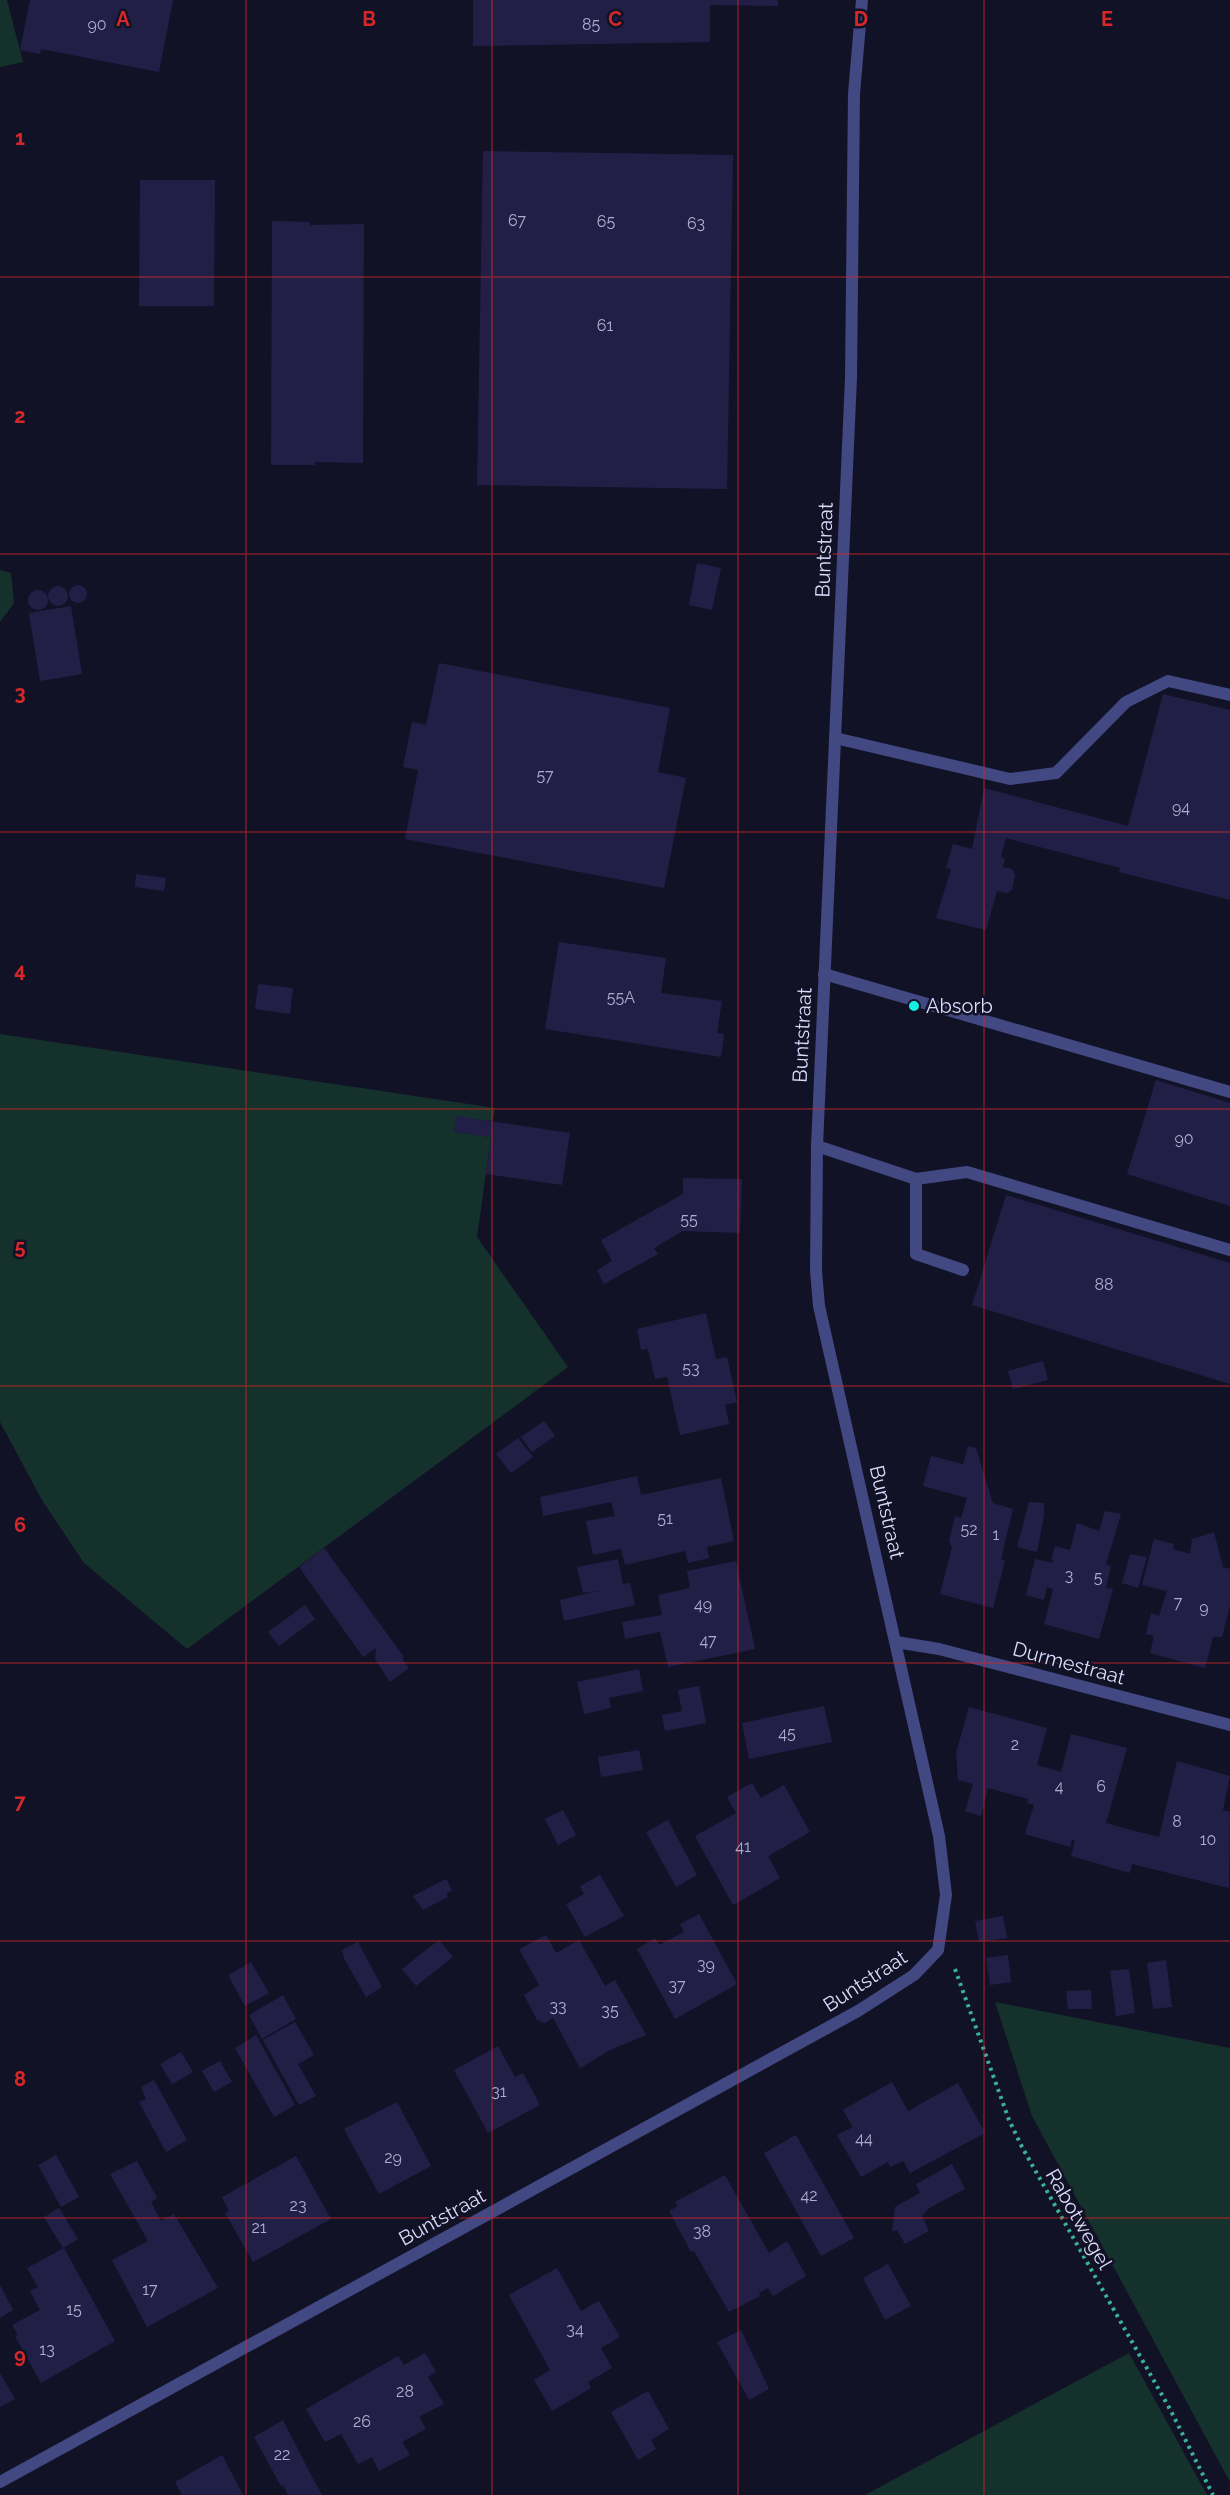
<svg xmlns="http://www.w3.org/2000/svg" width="1230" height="2495" font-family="Raleway,sans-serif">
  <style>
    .green { fill: #15312c }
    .building { fill: #221f47 }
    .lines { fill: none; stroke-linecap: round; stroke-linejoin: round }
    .path { stroke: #3ab199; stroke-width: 4; stroke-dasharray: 3 4.5; stroke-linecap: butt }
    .lane { stroke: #414882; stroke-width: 12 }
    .street { stroke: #414882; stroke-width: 12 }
    .grid { fill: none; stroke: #d62828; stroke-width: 1.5; stroke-opacity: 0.55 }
    .poi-dot { fill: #16ede4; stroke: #121227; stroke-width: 2 }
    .labels { text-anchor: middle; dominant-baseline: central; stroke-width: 5; stroke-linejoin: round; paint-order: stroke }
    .number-label { font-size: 16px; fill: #adadcf }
    .street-label { font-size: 20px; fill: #dbdcfc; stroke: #121227 }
    .poi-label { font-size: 20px; fill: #dbdcfc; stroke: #121227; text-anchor: start }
    .grid-label { font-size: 20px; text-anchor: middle; font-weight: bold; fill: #d62828; stroke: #121227; stroke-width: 5; stroke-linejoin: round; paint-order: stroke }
  </style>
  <rect width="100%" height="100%" fill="#121227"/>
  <!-- green -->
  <g class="green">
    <polygon points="0,0 7,0 23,62 0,67"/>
    <polygon points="0,570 11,573 14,603 0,622"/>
    <polygon points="0,1034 495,1108 493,1121 456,1117 454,1132 491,1137 477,1237 568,1367 187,1649 84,1563 42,1500 0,1422"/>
    <polygon points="995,2002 1230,2048 1230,2482 1032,2116"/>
    <polygon points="1129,2353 1207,2495 865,2495"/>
  </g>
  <!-- building -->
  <g class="building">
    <polygon points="30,0 173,0 159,72 41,49 40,54 20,50"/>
    <polygon points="473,0 778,0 778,6 710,5 710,42 473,46"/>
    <polygon points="483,151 733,155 727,489 477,485"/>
    <polygon points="140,180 215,180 214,306 139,306"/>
    <polygon points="272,221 310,222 310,225 364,224 363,463 315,462 315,465 271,465"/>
    <polygon points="697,563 721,568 712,610 689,605"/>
    <circle cx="78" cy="594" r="9"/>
    <circle cx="58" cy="596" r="10"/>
    <circle cx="38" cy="600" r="10"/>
    <polygon points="71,606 82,674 40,681 29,613"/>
    <polygon points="439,663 670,708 658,772 686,778 664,888 405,839 418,770 403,767 412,722 426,725"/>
    <polygon points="1163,694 1230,710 1230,900 1119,872 1120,868 1006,838 1001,857 1005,859 1003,867 1012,869 1015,875 1012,890 1007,893 997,891 986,930 936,918 951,869 946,868 953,844 972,849 984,788 1128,826"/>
    <polygon points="136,874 166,878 164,891 135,887"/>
    <polygon points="559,942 666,958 661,993 722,1001 717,1033 724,1034 721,1057 545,1029"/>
    <polygon points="258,984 293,988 290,1014 255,1009"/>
    <polygon points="1156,1080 1230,1103 1230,1206 1127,1174"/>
    <polygon points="456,1116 570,1133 562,1185 486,1174 491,1137 454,1132"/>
    <polygon points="683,1178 742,1179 740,1233 683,1231 654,1248 658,1254 604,1284 597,1270 612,1261 601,1240 683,1194"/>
    <polygon points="1006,1195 1230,1263 1230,1384 972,1305"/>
    <polygon points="706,1313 716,1359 727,1357 737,1402 725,1405 729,1424 680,1435 667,1377 655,1379 648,1349 641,1350 637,1329"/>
    <polygon points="1043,1361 1048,1380 1013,1389 1008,1371"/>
    <polygon points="544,1421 555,1436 532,1452 521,1437"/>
    <polygon points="518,1438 533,1457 511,1473 496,1454"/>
    <polygon points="968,1446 976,1448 993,1503 1013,1509 1001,1559 1005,1561 993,1608 940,1594 952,1547 949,1541 955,1516 961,1518 967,1498 923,1486 931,1456 963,1464"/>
    <polygon points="637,1476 641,1495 721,1478 734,1541 707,1547 709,1558 688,1563 685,1551 625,1565 621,1549 593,1555 586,1521 615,1516 611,1502 543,1516 540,1497"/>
    <polygon points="1029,1502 1044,1503 1044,1516 1037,1552 1017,1547"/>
    <polygon points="1105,1511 1121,1514 1106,1564 1111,1566 1106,1588 1113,1589 1099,1639 1044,1624 1053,1589 1047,1587 1044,1600 1026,1595 1035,1559 1053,1563 1053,1560 1051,1560 1055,1546 1070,1550 1077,1523 1099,1531"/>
    <polygon points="1214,1532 1223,1567 1230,1569 1230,1605 1222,1637 1213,1637 1205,1668 1150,1653 1154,1636 1146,1634 1151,1613 1159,1616 1167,1591 1142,1585 1154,1539 1174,1544 1173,1549 1190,1554 1192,1539"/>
    <polygon points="324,1548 404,1657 402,1658 409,1668 390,1682 375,1659 376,1648 363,1657 299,1567"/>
    <polygon points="1130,1554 1147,1557 1138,1588 1122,1583"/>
    <polygon points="618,1559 623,1584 630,1583 635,1605 564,1621 560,1600 601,1590 583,1593 577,1567"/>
    <polygon points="736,1561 755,1649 668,1667 660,1632 625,1639 622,1622 662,1615 658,1595 690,1588 687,1571"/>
    <polygon points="305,1605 315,1619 279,1646 268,1632"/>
    <polygon points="639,1669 643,1691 609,1698 611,1708 584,1714 577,1682"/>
    <polygon points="699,1686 706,1723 665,1731 662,1715 682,1711 678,1690"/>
    <polygon points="824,1706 832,1742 749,1759 742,1723"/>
    <polygon points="969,1707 1047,1728 1037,1765 1061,1772 1071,1734 1127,1748 1106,1823 1131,1830 1159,1837 1177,1761 1230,1776 1223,1810 1230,1812 1229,1888 1132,1864 1130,1873 1071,1856 1075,1841 1072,1840 1070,1847 1025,1834 1034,1805 1027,1803 1028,1799 988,1788 981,1816 965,1811 973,1784 958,1780 956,1753"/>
    <polygon points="639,1750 643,1770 601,1777 598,1757"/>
    <polygon points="752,1783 761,1798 784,1785 810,1832 768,1856 780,1878 733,1905 695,1836 736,1813 727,1797"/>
    <polygon points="563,1810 576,1835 558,1845 545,1819"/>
    <polygon points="668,1820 697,1875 676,1887 646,1832"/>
    <polygon points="600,1875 624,1916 585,1937 566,1904 584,1894 580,1886"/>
    <polygon points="446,1879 452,1890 446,1894 448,1897 423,1910 413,1896"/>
    <polygon points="699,1914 737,1984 675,2019 637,1949 655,1938 659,1945 684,1932 680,1924"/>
    <polygon points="1003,1916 1007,1938 979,1942 975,1921"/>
    <polygon points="546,1935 556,1953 579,1940 605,1986 615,1980 646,2035 610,2050 580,2068 553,2018 545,2023 537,2020 524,1995 539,1985 519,1949"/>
    <polygon points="439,1940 453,1957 416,1986 402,1969"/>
    <polygon points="358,1942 382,1987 366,1997 344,1958 342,1950"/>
    <polygon points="1008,1955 1011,1982 990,1985 986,1958"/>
    <polygon points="1166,1960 1172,2007 1153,2009 1147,1963"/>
    <polygon points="251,1962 269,1993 245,2006 228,1975"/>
    <polygon points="1129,1969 1135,2013 1116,2016 1110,1971"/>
    <polygon points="1091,1990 1092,2009 1068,2009 1066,1991"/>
    <polygon points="283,1995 296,2019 262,2039 249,2015"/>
    <polygon points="295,2022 314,2055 298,2064 316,2096 299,2105 263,2040"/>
    <polygon points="256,2035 295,2105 274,2117 235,2048"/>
    <polygon points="498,2046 515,2077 523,2073 540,2105 488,2133 454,2070"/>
    <polygon points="181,2052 193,2072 172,2084 160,2064"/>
    <polygon points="220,2061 232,2082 214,2092 202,2071"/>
    <polygon points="154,2080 187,2140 166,2152 139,2102 146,2099 141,2087"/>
    <polygon points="892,2082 908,2111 958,2083 985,2133 910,2173 903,2161 890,2167 888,2162 861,2177 837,2135 853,2127 843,2110"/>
    <polygon points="397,2102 431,2166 379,2194 344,2129"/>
    <polygon points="796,2135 854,2238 821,2256 764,2153"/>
    <polygon points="56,2155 79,2197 61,2207 38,2165"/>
    <polygon points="296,2156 331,2219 253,2262 225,2213 229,2211 222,2197"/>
    <polygon points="137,2161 157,2198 151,2202 161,2221 174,2214 218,2288 147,2327 112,2260 148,2241 110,2174"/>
    <polygon points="952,2164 965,2189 929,2208 922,2216 929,2231 905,2244 897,2230 892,2232 895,2207 920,2193 916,2184"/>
    <polygon points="725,2175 769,2253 787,2241 806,2276 773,2296 768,2288 759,2293 760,2296 729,2312 694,2251 691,2252 669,2211 678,2206 675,2202"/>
    <polygon points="59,2208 78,2239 63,2248 44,2217"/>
    <polygon points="64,2248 115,2341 41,2383 15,2336 18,2335 12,2325 40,2310 30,2291 38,2287 27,2268"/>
    <polygon points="888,2264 911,2306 885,2320 863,2278"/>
    <polygon points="557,2268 581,2311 599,2301 620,2337 601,2348 612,2368 588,2382 591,2388 552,2411 534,2380 550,2370 509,2295"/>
    <polygon points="0,2285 13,2310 0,2318"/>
    <polygon points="741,2330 769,2389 749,2400 717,2342"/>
    <polygon points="425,2353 436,2372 428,2377 444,2404 419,2417 426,2429 402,2442 410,2455 379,2471 372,2457 358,2464 341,2434 325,2442 306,2409 398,2356 404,2365"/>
    <polygon points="0,2373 15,2399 0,2407"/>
    <polygon points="648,2391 669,2429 651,2440 656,2449 638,2460 611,2412"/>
    <polygon points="283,2420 309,2471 322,2495 288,2495 283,2485 281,2486 254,2437"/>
    <polygon points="222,2455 243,2495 182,2495 175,2482"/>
  </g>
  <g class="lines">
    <!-- path -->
    <polyline class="path" points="955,1969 1009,2120 1022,2147 1171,2411 1213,2495"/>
    <!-- lane -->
    <g class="lane">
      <polyline points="835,738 1010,779 1056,773 1126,702 1168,681 1230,695"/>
      <polyline points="824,974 1230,1092"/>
      <polyline points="817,1146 916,1179 916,1254 963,1270"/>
      <polyline points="916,1179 967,1172 1230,1250"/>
    </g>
    <!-- street -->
    <g class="street">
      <polyline points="896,1642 939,1649 1230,1725"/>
      <polyline points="0,2482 858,2011 914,1975 938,1950 946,1895 939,1836 819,1306 816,1271 817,1146 851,378 854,94 862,0"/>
    </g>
  </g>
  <!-- grid -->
  <path class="grid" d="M246,0v2495M492,0v2495M738,0v2495M984,0v2495M0,277h1230M0,554h1230M0,832h1230M0,1109h1230M0,1386h1230M0,1663h1230M0,1941h1230M0,2218h1230"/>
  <!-- markers -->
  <circle class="poi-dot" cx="914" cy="1006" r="6"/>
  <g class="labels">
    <!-- number labels -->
    <g class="number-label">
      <text x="97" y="24">90</text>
      <text x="591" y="24">85</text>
      <text x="517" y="220">67</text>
      <text x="606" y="221">65</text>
      <text x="696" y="223">63</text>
      <text x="605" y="325">61</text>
      <text x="545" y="775">57</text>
      <text x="1181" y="807">94</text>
      <text x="621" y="997">55A</text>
      <text x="1184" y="1138">90</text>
      <text x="689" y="1219">55</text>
      <text x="1104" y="1284">88</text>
      <text x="691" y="1368">53</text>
      <text x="665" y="1518">51</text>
      <text x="969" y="1529">52</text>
      <text x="996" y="1534">1</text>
      <text x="1069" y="1575">3</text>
      <text x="1098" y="1577">5</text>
      <text x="1178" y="1602">7</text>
      <text x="703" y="1604">49</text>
      <text x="1204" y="1607">9</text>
      <text x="708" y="1640">47</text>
      <text x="787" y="1733">45</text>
      <text x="1015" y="1744">2</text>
      <text x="1059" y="1786">4</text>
      <text x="1101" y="1786">6</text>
      <text x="1177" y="1821">8</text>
      <text x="1208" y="1839">10</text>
      <text x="743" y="1846">41</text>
      <text x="706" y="1964">39</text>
      <text x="677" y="1985">37</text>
      <text x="558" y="2006">33</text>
      <text x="610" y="2010">35</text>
      <text x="499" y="2091">31</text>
      <text x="864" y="2138">44</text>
      <text x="393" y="2157">29</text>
      <text x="809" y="2195">42</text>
      <text x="298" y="2205">23</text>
      <text x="259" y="2227">21</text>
      <text x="702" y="2231">38</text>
      <text x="150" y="2289">17</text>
      <text x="74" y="2309">15</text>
      <text x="575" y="2329">34</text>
      <text x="47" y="2349">13</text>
      <text x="405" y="2391">28</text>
      <text x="362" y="2421">26</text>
      <text x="282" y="2454">22</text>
    </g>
    <!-- street labels -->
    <g class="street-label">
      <text transform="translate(824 550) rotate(-88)">Buntstraat</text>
      <text transform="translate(802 1035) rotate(-87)">Buntstraat</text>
      <text transform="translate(887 1512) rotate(77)">Buntstraat</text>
      <text transform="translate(1069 1663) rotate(15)">Durmestraat</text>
      <text transform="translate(865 1981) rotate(-33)">Buntstraat</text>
      <text transform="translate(442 2217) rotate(-29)">Buntstraat</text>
      <text transform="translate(1079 2219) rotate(60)">Rabotwegel</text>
    </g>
    <!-- poi labels -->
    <g class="poi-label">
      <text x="926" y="1006">Absorb</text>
    </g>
  </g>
  <g class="grid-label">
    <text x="123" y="26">A</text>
    <text x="369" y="26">B</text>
    <text x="615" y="26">C</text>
    <text x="861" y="26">D</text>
    <text x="1107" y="26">E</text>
    <text x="20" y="145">1</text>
    <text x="20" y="423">2</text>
    <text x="20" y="700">3</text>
    <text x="20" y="977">4</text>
    <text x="20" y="1254">5</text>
    <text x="20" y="1532">6</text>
    <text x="20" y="1809">7</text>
    <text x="20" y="2086">8</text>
    <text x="20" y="2363">9</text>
  </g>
</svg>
